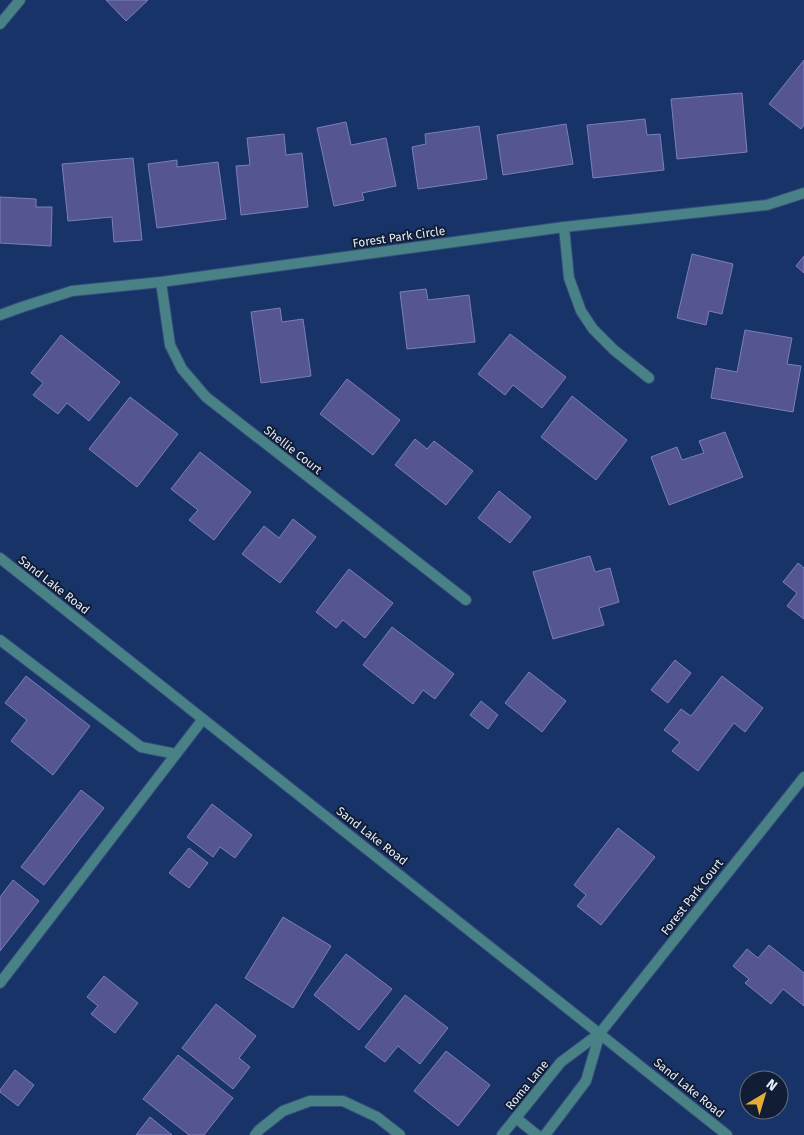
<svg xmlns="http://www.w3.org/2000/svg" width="804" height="1135" font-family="'Fira Sans',sans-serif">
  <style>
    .building { fill: #545591; stroke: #7c7ebe }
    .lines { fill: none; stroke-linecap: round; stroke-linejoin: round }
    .service-casing { stroke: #354d7b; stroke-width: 12 }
    .minor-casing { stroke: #354d7b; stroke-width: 12 }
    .tertiary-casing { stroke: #354d7b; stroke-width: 12 }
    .service { stroke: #488186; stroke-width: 10 }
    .minor { stroke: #488186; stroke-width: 10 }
    .tertiary { stroke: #488186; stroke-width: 10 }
    .labels { text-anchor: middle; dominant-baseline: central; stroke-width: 4; stroke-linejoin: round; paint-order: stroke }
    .street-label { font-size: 12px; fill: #e4ebf9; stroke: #111d34 }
  </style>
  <rect width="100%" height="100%" fill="#183367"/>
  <!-- building -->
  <g class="building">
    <polygon points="106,0 148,0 126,21"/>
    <polygon points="804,60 804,125 801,129 769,104"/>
    <polygon points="742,93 747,152 677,159 671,99"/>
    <polygon points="645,119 647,135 660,134 664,170 593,178 587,125"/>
    <polygon points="346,122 351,145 386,138 396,186 362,193 364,200 334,206 317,128"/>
    <polygon points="566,124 573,164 503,175 497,135"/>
    <polygon points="479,126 487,179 418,189 412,147 426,144 425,134"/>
    <polygon points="284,134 286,155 302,153 308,207 241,215 236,166 250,165 247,138"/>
    <polygon points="133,158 142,240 114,242 112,217 68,221 62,164"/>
    <polygon points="177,160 177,167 218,162 226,219 157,228 148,164"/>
    <polygon points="0,197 36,199 36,207 52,207 51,246 0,243"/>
    <polygon points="692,254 733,264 722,314 709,311 706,325 677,318"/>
    <polygon points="804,256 804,273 796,266"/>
    <polygon points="426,289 428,300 469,295 475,342 407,349 400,292"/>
    <polygon points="280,308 282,322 303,319 311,376 261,383 251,312"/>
    <polygon points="745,330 792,338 787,364 801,366 793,412 711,398 716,368 737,372"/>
    <polygon points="510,334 566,377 542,408 513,385 505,395 478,374"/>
    <polygon points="61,335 120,382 89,421 67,403 58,414 33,395 43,383 31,373"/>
    <polygon points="347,379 400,420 373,455 320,414"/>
    <polygon points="572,396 627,440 596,480 541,437"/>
    <polygon points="130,397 178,434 137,487 89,449"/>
    <polygon points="725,432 743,477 669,505 651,457 677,447 682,460 704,453 699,441"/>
    <polygon points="415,439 427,449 434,441 473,471 446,505 395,465"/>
    <polygon points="200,452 251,492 214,540 189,520 198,510 171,489"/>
    <polygon points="499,491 531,517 510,543 478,518"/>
    <polygon points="293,519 316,537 280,583 242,554 264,526 279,538"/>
    <polygon points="590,556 595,572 610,568 619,602 599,608 604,625 553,639 533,572"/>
    <polygon points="798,563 804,568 804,619 787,606 797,593 783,582"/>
    <polygon points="349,569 393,603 365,638 343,620 336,628 316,612"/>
    <polygon points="392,627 454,674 435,699 423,690 413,704 363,665"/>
    <polygon points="675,660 691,673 668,703 651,690"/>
    <polygon points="529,672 566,701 542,732 505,703"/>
    <polygon points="26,676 90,726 53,775 11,741 27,720 5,703"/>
    <polygon points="722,676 763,708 745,732 734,723 698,771 672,751 680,742 664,730 681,709 691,716"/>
    <polygon points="481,701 498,715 488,729 470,715"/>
    <polygon points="81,790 104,808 44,885 21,867"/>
    <polygon points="212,804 252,835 235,858 220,847 213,857 187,837"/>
    <polygon points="618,828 655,857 601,925 577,906 586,895 574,885"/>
    <polygon points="189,848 208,863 189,888 169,873"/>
    <polygon points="13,880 39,901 0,951 0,897"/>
    <polygon points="283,917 331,946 293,1008 245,978"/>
    <polygon points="769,945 804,973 804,1006 783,989 771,1004 745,983 749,979 733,966 747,949 758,958"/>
    <polygon points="346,954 392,989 359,1030 314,995"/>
    <polygon points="104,976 138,1003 115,1033 91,1014 98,1006 87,997"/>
    <polygon points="405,995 448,1028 420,1064 398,1046 385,1062 365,1047"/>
    <polygon points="216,1004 256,1036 239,1058 250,1067 233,1089 182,1048"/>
    <polygon points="446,1051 490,1085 458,1126 414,1091"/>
    <polygon points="178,1055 233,1098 204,1135 189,1135 143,1099"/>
    <polygon points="15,1070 34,1085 18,1106 0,1092 0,1090"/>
    <polygon points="150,1117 172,1135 136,1135"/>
  </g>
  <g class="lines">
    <!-- service casing -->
    <g class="service-casing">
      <polyline id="service" points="0,640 141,747 176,754"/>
    </g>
    <!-- minor casing -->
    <g class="minor-casing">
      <g id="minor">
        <polyline points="0,24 20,0"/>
        <polyline points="564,227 569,278 581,311 593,329 614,350 649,378"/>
        <polyline points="161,282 170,345 182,369 206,397 466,600"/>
        <polyline points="0,315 22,307 72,291 161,282 564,227 767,205 804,193"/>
        <polyline points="0,983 203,719"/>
        <polyline points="516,1118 537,1135"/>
        <polyline points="255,1135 259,1130 283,1111 310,1101 343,1101 377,1117 400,1135"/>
        <polyline points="502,1135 561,1062 600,1033 804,777"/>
        <polyline points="545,1135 586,1081 600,1033"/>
      </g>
    </g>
    <!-- tertiary casing -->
    <g class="tertiary-casing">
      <polyline id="tertiary" points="0,558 727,1135"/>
    </g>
    <!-- service -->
    <use href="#service" class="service"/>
    <!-- minor -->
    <use href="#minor" class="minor"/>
    <!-- tertiary -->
    <use href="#tertiary" class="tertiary"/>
  </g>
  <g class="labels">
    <!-- street labels -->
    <g class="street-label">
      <text transform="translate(399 237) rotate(-8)">Forest Park Circle</text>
      <text transform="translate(293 450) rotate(38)">Shellie Court</text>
      <text transform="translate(54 585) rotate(38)">Sand Lake Road</text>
      <text transform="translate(372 836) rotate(38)">Sand Lake Road</text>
      <text transform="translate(692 897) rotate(-52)">Forest Park Court</text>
      <text transform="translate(527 1085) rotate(-51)">Roma Lane</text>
      <text transform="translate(689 1088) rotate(39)">Sand Lake Road</text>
    </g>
  </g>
  <!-- north arrow -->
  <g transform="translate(764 1095) rotate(38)"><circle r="24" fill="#111d34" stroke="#656f83"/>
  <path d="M0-4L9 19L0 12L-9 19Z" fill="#e5ad35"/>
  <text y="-8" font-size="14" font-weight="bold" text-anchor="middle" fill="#e4ebf9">N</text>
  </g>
</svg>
